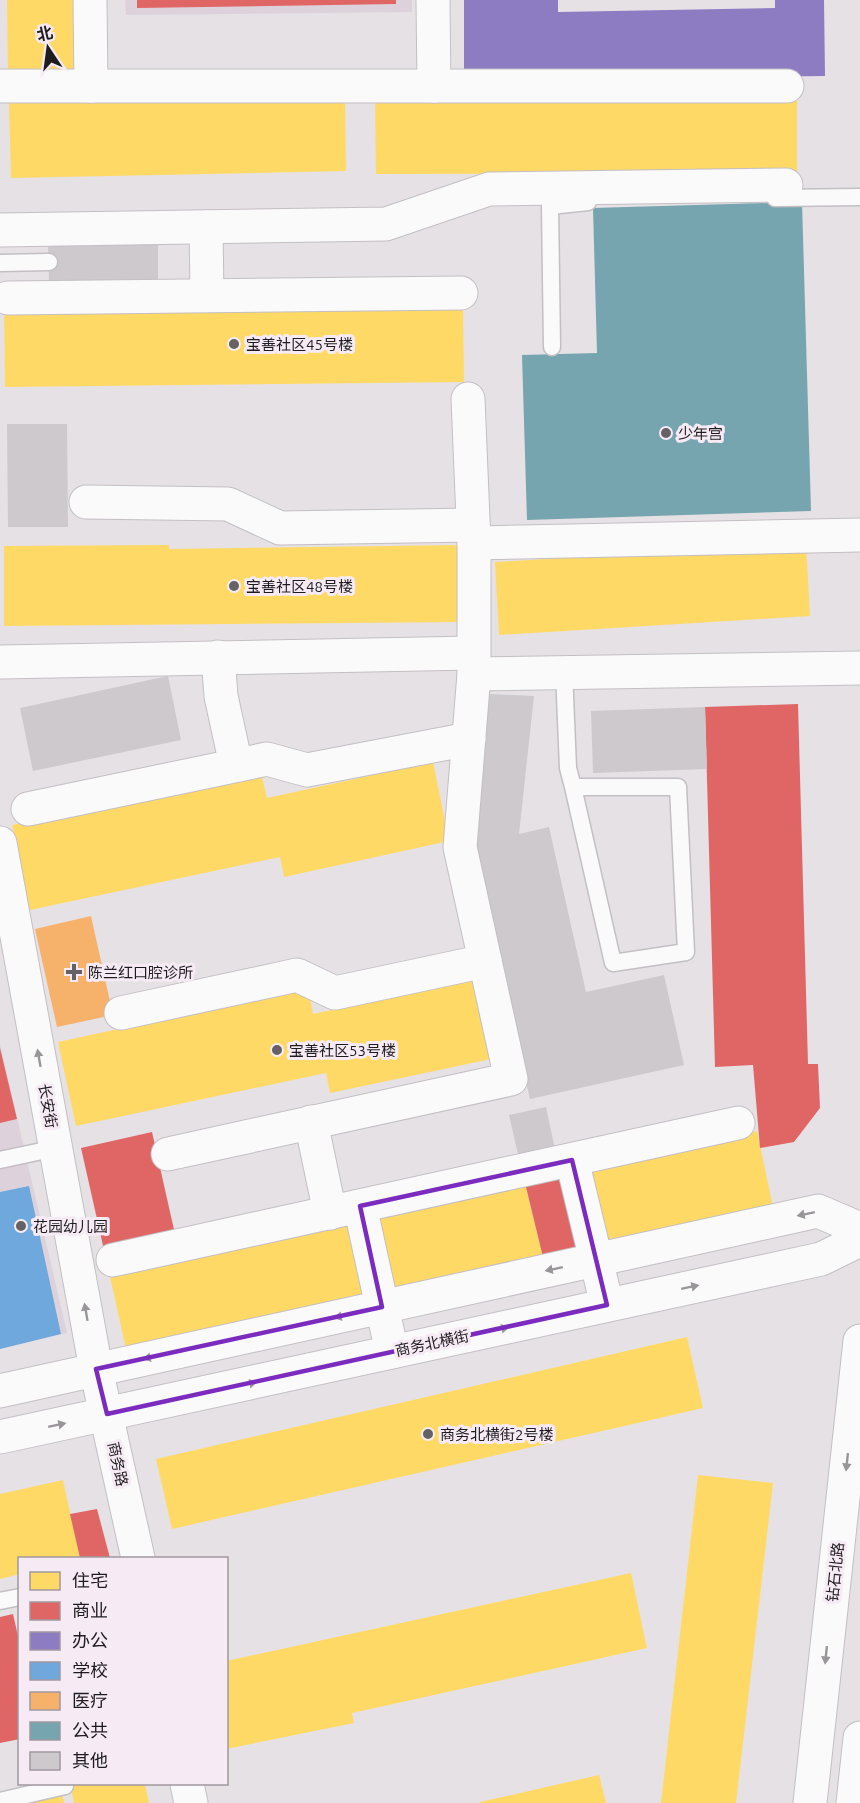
<svg xmlns="http://www.w3.org/2000/svg" width="860" height="1803" font-family="Ubuntu,'Noto Sans SC',sans-serif">
  <style>
    .built { fill: #ddd2db }
    .homes { fill: #ffd966 }
    .shops { fill: #e06666 }
    .offices { fill: #8e7cc3 }
    .schools { fill: #6fa8dc }
    .health { fill: #f6b26b }
    .public { fill: #76a5af }
    .building { fill: #cdc9cd }
    .lines { fill: none; stroke-linecap: round; stroke-linejoin: round }
    .lane-casing { stroke: #c3bfc3; stroke-width: 19 }
    .street-casing { stroke: #c3bfc3; stroke-width: 35 }
    .secondary-casing { stroke: #c3bfc3; stroke-width: 35 }
    .lane { stroke: #fbfafb; stroke-width: 16 }
    .street { stroke: #fbfafb; stroke-width: 33 }
    .secondary { stroke: #fbfafb; stroke-width: 33 }
    .oneway { fill: #989698 }
    .marked { fill: none; stroke: #7b2cbf; stroke-width: 4.5; stroke-linejoin: round }
    .poi-dot { fill: #656164; stroke: #f6ebf4; stroke-width: 2 }
    .labels { text-anchor: middle; dominant-baseline: central; stroke-width: 6; stroke-linejoin: round; paint-order: stroke }
    .poi-label { font-size: 15px; fill: #1f1c1f; stroke: #f6ebf4; text-anchor: start }
    .street-label { font-size: 15px; fill: #1f1c1f; stroke: #f6ebf4 }
  </style>
  <rect width="100%" height="100%" fill="#e6e1e5"/>
  <!-- built -->
  <g class="built">
    <polygon points="125,0 412,0 412,12 126,15"/>
    <polygon points="0,1044 67,1333 0,1349"/>
  </g>
  <!-- homes -->
  <g class="homes">
    <polygon points="7,0 83,0 84,70 8,71"/>
    <polygon points="797,96 797,173 376,174 375,99"/>
    <polygon points="345,98 346,171 11,178 9,103"/>
    <polygon points="4,306 463,306 464,382 5,387"/>
    <polygon points="806,544 810,616 499,635 495,562"/>
    <polygon points="169,545 169,549 463,545 464,622 4,626 4,546"/>
    <polygon points="433,762 449,841 284,877 280,857 30,910 12,825 261,773 267,798"/>
    <polygon points="478,978 496,1058 330,1093 326,1073 76,1126 58,1042 308,988 313,1014"/>
    <polygon points="757,1131 773,1207 604,1243 588,1168"/>
    <polygon points="525,1183 543,1257 389,1292 372,1217"/>
    <polygon points="355,1219 372,1296 126,1349 109,1272"/>
    <polygon points="687,1337 703,1408 172,1529 156,1459"/>
    <polygon points="698,1475 773,1483 736,1803 661,1803"/>
    <polygon points="63,1480 80,1558 20,1558 20,1574 0,1579 0,1494"/>
    <polygon points="631,1573 647,1648 352,1713 354,1723 226,1749 226,1661"/>
    <polygon points="599,1775 606,1803 480,1803 480,1802"/>
    <polygon points="70,1784 145,1784 149,1803 74,1803"/>
    <polygon points="62,1792 64,1803 18,1803"/>
  </g>
  <!-- shops -->
  <g class="shops">
    <polygon points="137,0 396,0 396,4 137,8"/>
    <polygon points="798,704 808,1064 818,1064 820,1108 794,1142 760,1148 753,1065 715,1067 705,707"/>
    <polygon points="0,1048 17,1119 0,1123"/>
    <polygon points="152,1132 175,1234 104,1250 81,1148"/>
    <polygon points="565,1174 582,1248 543,1257 525,1183"/>
    <polygon points="97,1509 110,1558 80,1558 70,1514"/>
    <polygon points="13,1614 20,1645 20,1739 0,1743 0,1617"/>
  </g>
  <!-- offices -->
  <polygon class="offices" points="464,0 558,0 558,12 775,8 775,0 824,0 825,76 464,81"/>
  <!-- schools -->
  <polygon class="schools" points="29,1186 61,1334 0,1349 0,1192"/>
  <!-- health -->
  <polygon class="health" points="91,916 113,1015 57,1027 35,929"/>
  <!-- public -->
  <polygon class="public" points="802,202 811,511 527,520 522,355 597,353 593,208"/>
  <!-- building -->
  <g class="building">
    <polygon points="158,241 158,281 49,282 48,242"/>
    <polygon points="7,424 67,424 68,527 8,527"/>
    <polygon points="168,676 181,740 33,771 20,708"/>
    <polygon points="489,694 534,696 519,834 549,827 586,992 664,975 684,1065 530,1099 474,844"/>
    <polygon points="705,707 707,769 593,773 591,711"/>
    <polygon points="546,1107 557,1159 521,1167 509,1115"/>
  </g>
  <g class="lines">
    <!-- lane casing -->
    <g class="lane-casing">
      <g id="lane">
        <polyline points="775,198 860,197"/>
        <polyline points="0,263 49,262"/>
        <polyline points="552,347 550,206 588,202"/>
        <polyline points="564,672 568,768 573,787 613,963 686,952 678,787 573,787"/>
        <polyline points="0,1160 56,1148"/>
        <polyline points="0,1601 20,1597"/>
        <polyline points="0,1801 65,1786 64,1784"/>
      </g>
    </g>
    <!-- street casing -->
    <g class="street-casing">
      <g id="street">
        <polyline points="90,0 91,86"/>
        <polyline points="433,0 434,86"/>
        <polyline points="0,86 787,86"/>
        <polyline points="206,227 207,295"/>
        <polyline points="0,230 386,224 489,189 786,185"/>
        <polyline points="8,298 461,293"/>
        <polyline points="86,502 228,504 280,528 473,525"/>
        <polyline points="474,543 860,535"/>
        <polyline points="218,657 221,696 236,765"/>
        <polyline points="0,662 473,653"/>
        <polyline points="474,674 860,668"/>
        <polyline points="28,809 267,759 307,770 469,739"/>
        <polyline points="121,1013 297,975 335,993 485,961"/>
        <polyline points="311,1122 330,1213"/>
        <polyline points="168,1154 511,1079 460,847 474,674 474,543 468,399"/>
        <polyline points="572,1160 607,1305"/>
        <polyline points="360,1206 392,1352"/>
        <polyline points="113,1260 738,1123"/>
      </g>
    </g>
    <!-- secondary casing -->
    <g class="secondary-casing">
      <g id="secondary">
        <polyline points="0,843 96,1369 138,1558"/>
        <polyline points="0,1391 818,1211 860,1229"/>
        <polyline points="0,1437 821,1259 860,1240"/>
        <polyline points="187,1784 191,1803"/>
        <polyline points="810,1803 860,1341"/>
        <polyline points="853,1803 860,1738"/>
      </g>
    </g>
    <!-- lane -->
    <use href="#lane" class="lane"/>
    <!-- street -->
    <use href="#street" class="street"/>
    <!-- secondary -->
    <use href="#secondary" class="secondary"/>
  </g>
  <!-- one-way arrows -->
  <defs><path id="oneway-solid" d="M-6-.8H1V-3.2L6.5 0L1 3.2V.8H-6Z" transform="scale(1.5)"/></defs>
  <g class="oneway">
    <use href="#oneway-solid" transform="translate(39 1058) rotate(-100)"/>
    <use href="#oneway-solid" transform="translate(806 1214) rotate(168)"/>
    <use href="#oneway-solid" transform="translate(554 1269) rotate(168)"/>
    <use href="#oneway-solid" transform="translate(690 1287) rotate(-12)"/>
    <use href="#oneway-solid" transform="translate(86 1312) rotate(-100)"/>
    <use href="#oneway-solid" transform="translate(343 1316) rotate(168)"/>
    <use href="#oneway-solid" transform="translate(500 1329) rotate(-12)"/>
    <use href="#oneway-solid" transform="translate(152 1357) rotate(168)"/>
    <use href="#oneway-solid" transform="translate(248 1384) rotate(-12)"/>
    <use href="#oneway-solid" transform="translate(57 1425) rotate(-12)"/>
    <use href="#oneway-solid" transform="translate(847 1462) rotate(96)"/>
    <use href="#oneway-solid" transform="translate(826 1655) rotate(96)"/>
  </g>
  <!-- marked area -->
  <path class="marked" d="M572,1160l35,145 -500,109 -11,-45 286,-62 -22,-101z"/>
  <!-- markers -->
  <g class="poi-dot">
    <circle cx="234" cy="344" r="6"/>
    <circle cx="666" cy="433" r="6"/>
    <circle cx="234" cy="586" r="6"/>
    <path d="M71 963h6v6h6v6h-6v6h-6v-6h-6v-6h6z"/>
    <circle cx="277" cy="1050" r="6"/>
    <circle cx="21" cy="1226" r="6"/>
    <circle cx="428" cy="1434" r="6"/>
  </g>
  <g class="labels">
    <!-- poi labels -->
    <g class="poi-label">
      <text x="246" y="344">宝善社区45号楼</text>
      <text x="678" y="433">少年宫</text>
      <text x="246" y="586">宝善社区48号楼</text>
      <text x="88" y="972">陈兰红口腔诊所</text>
      <text x="289" y="1050">宝善社区53号楼</text>
      <text x="33" y="1226">花园幼儿园</text>
      <text x="440" y="1434">商务北横街2号楼</text>
    </g>
    <!-- street labels -->
    <g class="street-label">
      <text transform="translate(48 1106) rotate(80)">长安街</text>
      <text transform="translate(432 1343) rotate(-12)">商务北横街</text>
      <text transform="translate(118 1464) rotate(78)">商务路</text>
      <text transform="translate(835 1572) rotate(-84)">钻石北路</text>
    </g>
  </g>
  <!-- legend -->
  <rect x="18" y="1557" width="210" height="228" fill="#f6ebf4" stroke="#a0989f" stroke-width="1.5"/>
  <rect x="30" y="1572" width="30" height="18" fill="#ffd966" stroke="#a0989f" stroke-width="1.5"/>
  <text x="72" y="1587" font-size="18" fill="#1f1c1f">住宅</text>
  <rect x="30" y="1602" width="30" height="18" fill="#e06666" stroke="#a0989f" stroke-width="1.5"/>
  <text x="72" y="1617" font-size="18" fill="#1f1c1f">商业</text>
  <rect x="30" y="1632" width="30" height="18" fill="#8e7cc3" stroke="#a0989f" stroke-width="1.5"/>
  <text x="72" y="1647" font-size="18" fill="#1f1c1f">办公</text>
  <rect x="30" y="1662" width="30" height="18" fill="#6fa8dc" stroke="#a0989f" stroke-width="1.5"/>
  <text x="72" y="1677" font-size="18" fill="#1f1c1f">学校</text>
  <rect x="30" y="1692" width="30" height="18" fill="#f6b26b" stroke="#a0989f" stroke-width="1.5"/>
  <text x="72" y="1707" font-size="18" fill="#1f1c1f">医疗</text>
  <rect x="30" y="1722" width="30" height="18" fill="#76a5af" stroke="#a0989f" stroke-width="1.5"/>
  <text x="72" y="1737" font-size="18" fill="#1f1c1f">公共</text>
  <rect x="30" y="1752" width="30" height="18" fill="#cdc9cd" stroke="#a0989f" stroke-width="1.5"/>
  <text x="72" y="1767" font-size="18" fill="#1f1c1f">其他</text>
  <!-- north arrow -->
  <g transform="translate(48 48) rotate(347)" stroke="#f6ebf4" stroke-width="4.5" paint-order="stroke">
  <path d="M0-4.5L10 22L0 15L-10 22Z" fill="#1f1c1f"/>
  <text y="-9" font-size="16" font-weight="bold" text-anchor="middle" fill="#1f1c1f">北</text>
  </g>
</svg>
